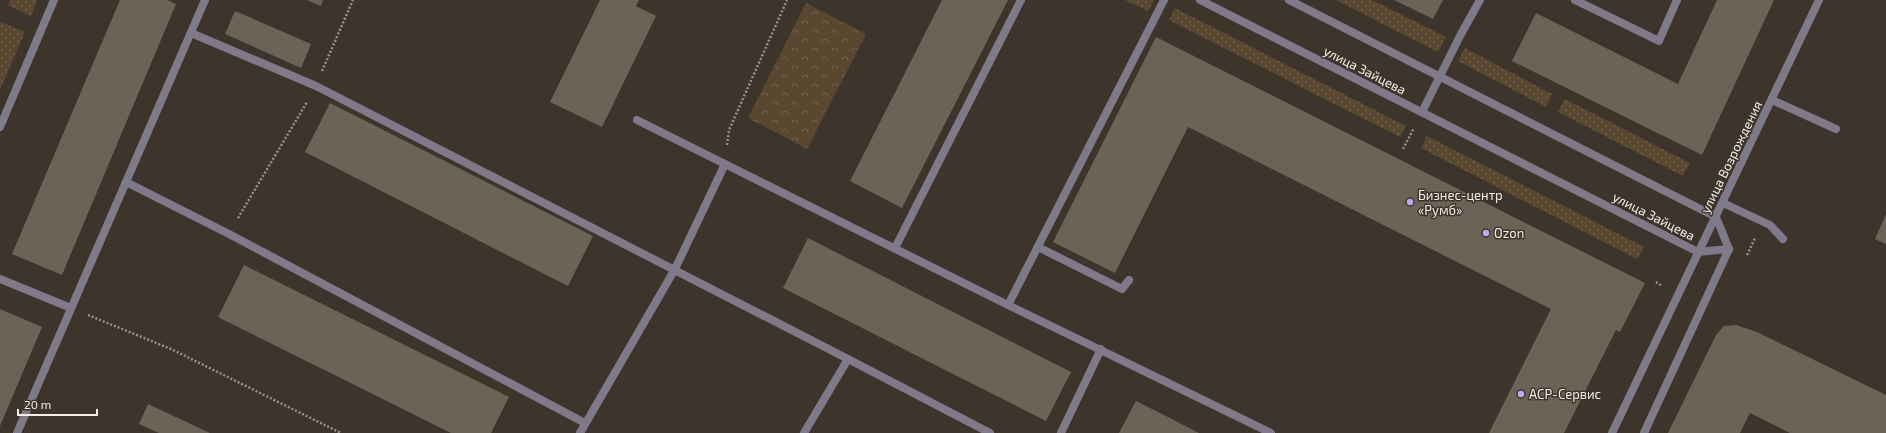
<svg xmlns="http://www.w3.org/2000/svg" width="1886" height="433" font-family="'Exo 2',sans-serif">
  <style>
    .grass { fill: url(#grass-dots) }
    .park { fill: url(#park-crowns) }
    .building { fill: #6c6358 }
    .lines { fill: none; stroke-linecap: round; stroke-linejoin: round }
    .path { stroke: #989289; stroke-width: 2.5; stroke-dasharray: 2 2; stroke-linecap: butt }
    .lane { stroke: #7f7a8a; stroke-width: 8 }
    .street { stroke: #7f7a8a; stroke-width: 8 }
    .poi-dot { fill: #c0a8f4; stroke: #3d352b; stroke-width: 1.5 }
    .labels { text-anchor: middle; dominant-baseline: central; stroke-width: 3; stroke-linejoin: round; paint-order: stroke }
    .street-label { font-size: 13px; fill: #f3eee7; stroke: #3d352b }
    .poi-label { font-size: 13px; fill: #f3eee7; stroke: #3d352b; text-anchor: start }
  </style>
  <defs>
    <pattern id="grass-dots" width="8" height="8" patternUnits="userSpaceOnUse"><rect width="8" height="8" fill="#5a472f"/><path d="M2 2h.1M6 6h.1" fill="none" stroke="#72624d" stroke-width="1.8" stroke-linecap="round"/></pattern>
    <pattern id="park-crowns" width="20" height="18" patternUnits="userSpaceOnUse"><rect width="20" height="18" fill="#5a472f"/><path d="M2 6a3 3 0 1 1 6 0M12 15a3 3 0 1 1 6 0" fill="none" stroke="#72624d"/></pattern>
  </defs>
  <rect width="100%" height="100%" fill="#3d352b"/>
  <!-- grass -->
  <g class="grass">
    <polygon points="11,0 37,0 31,16 9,6"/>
    <polygon points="1125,0 1154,0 1148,11"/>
    <polygon points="1336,0 1372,0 1446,37 1438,52"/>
    <polygon points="1175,8 1406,126 1400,137 1169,20"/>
    <polygon points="1,22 25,32 0,90 0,25"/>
    <polygon points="1465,48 1552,94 1546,107 1458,61"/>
    <polygon points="1565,99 1690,163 1683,176 1558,112"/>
    <polygon points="1427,136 1644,247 1637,259 1421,148"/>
  </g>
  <!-- park -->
  <polygon class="park" points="806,3 866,34 807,149 748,118"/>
  <!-- building -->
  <g class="building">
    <polygon points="120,0 167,0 176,4 62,275 12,254"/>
    <polygon points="307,0 323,0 321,6"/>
    <polygon points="600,0 639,0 636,6 656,16 602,127 550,102"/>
    <polygon points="942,0 1008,0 902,208 850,181"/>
    <polygon points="1394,0 1443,0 1433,19"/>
    <polygon points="1717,0 1774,0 1702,155 1512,61 1536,13 1678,84"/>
    <polygon points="235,11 311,44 301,68 225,34"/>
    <polygon points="1156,37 1645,283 1620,332 1616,330 1564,433 1489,433 1551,309 1188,127 1115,273 1053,242"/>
    <polygon points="330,103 593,236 568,286 305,152"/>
    <polygon points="1886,214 1886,244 1875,239"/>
    <polygon points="808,238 1071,372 1046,421 783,288"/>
    <polygon points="244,265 509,397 491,433 451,433 218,317"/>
    <polygon points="0,309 42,327 0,426"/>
    <polygon points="1736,325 1757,332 1886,395 1886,433 1790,433 1750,413 1740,433 1668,433 1716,335 1724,326"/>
    <polygon points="1136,401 1166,416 1199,433 1119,433"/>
    <polygon points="148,404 210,433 159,433 139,424"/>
  </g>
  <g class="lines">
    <!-- path -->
    <g class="path">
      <polyline points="322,71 353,0"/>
      <polyline points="727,145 729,130 787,0"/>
      <polyline points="1403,149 1414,128"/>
      <polyline points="238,218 307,102"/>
      <polyline points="1747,255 1755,238"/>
      <polyline points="1656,282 1662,286"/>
      <polyline points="88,315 171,349 341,433"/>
    </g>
    <!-- lane -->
    <g class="lane">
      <polyline points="1575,0 1659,41 1677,0"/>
      <polyline points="191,33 316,86 848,359"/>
      <polyline points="1772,100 1836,129"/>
      <polyline points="1422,112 1461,34 1480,0"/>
      <polyline points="637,120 725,164"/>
      <polyline points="126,182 229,234 585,423"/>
      <polyline points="1723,203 1770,225 1783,239"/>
      <polyline points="1038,247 1122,289 1129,280"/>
      <polyline points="895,248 1021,0"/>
      <polyline points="0,279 71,308"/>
      <polyline points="1008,305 1164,0"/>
      <polyline points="17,433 205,0"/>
      <polyline points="580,433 675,269 725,164 1008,305 1271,433"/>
      <polyline points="804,433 848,359 990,433"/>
      <polyline points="1061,433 1101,349"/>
    </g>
    <!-- street -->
    <g class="street">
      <polyline points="1200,0 1698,252 1729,249"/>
      <polyline points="1289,0 1716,217 1729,249"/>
      <polyline points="0,127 54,0"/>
      <polyline points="1612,433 1819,0"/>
      <polyline points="1644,433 1729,249"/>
    </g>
  </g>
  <!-- markers -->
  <g class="poi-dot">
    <circle cx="1410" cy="202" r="4"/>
    <circle cx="1486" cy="233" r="4"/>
    <circle cx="1521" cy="394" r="4"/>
  </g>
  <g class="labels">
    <!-- street labels -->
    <g class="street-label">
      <text transform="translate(1365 70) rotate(27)">улица Зайцева</text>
      <text transform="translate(1731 157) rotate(-64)">улица Возрождения</text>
      <text transform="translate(1654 216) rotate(27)">улица Зайцева</text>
    </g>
    <!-- poi labels -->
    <g class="poi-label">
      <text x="1418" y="195">Бизнес-центр<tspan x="1418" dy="15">«Румб»</tspan></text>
      <text x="1494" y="233">Ozon</text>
      <text x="1529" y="394">АСР-Сервис</text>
    </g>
  </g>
  <!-- scale -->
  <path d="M18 409v6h79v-6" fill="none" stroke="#f3eee7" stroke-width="2"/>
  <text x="24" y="409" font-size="12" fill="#f3eee7" stroke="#3d352b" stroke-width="3" paint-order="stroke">20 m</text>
</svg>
